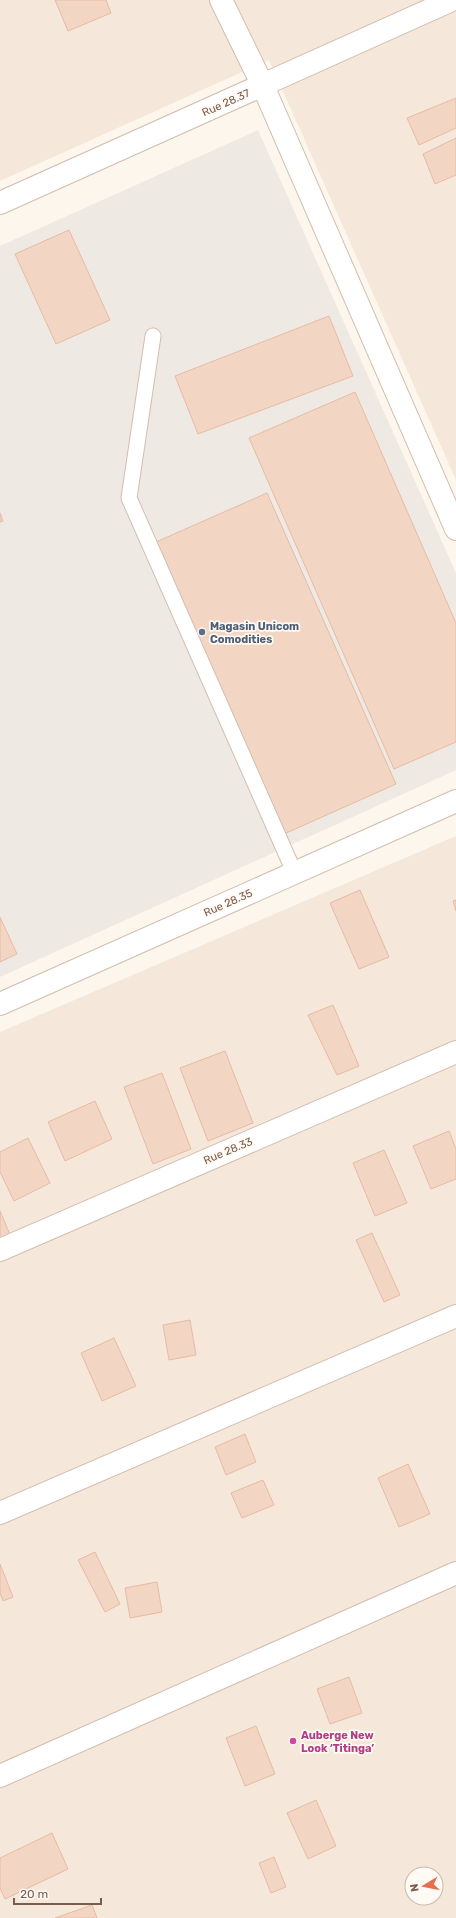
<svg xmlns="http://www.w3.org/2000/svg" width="456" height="1918" font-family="Rubik,sans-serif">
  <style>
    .residential { fill: #f5e8da; fill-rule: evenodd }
    .industrial { fill: #efe9e4 }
    .building { fill: #f3d5c3; stroke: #e6bba3 }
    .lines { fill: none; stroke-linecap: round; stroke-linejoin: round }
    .service-casing { stroke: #d1beb0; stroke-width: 17 }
    .minor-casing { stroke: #d1beb0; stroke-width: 24 }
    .service { stroke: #fff; stroke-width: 15 }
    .minor { stroke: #fff; stroke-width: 22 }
    .service-dot { fill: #5c6f8a; stroke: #fffaf3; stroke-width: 1.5 }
    .hotel-dot { fill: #d1479c; stroke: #fffaf3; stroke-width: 1.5 }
    .labels { text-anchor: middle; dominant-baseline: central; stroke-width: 3.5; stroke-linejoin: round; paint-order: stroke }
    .street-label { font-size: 11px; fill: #7a5c4d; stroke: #fffaf3 }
    .service-label { font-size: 11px; font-weight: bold; fill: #4e5e75; stroke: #fffaf3; text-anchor: start }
    .hotel-label { font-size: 11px; font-weight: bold; fill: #b23c85; stroke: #fffaf3; text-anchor: start }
  </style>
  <rect width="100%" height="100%" fill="#fdf6ec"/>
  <!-- residential -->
  <g class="residential">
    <polygon points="0,0 456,0 456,480 269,60 0,181"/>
    <path d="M456,836v1082h-456v-886zM412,1874h24v24h-24z"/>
  </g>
  <!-- industrial -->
  <polygon class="industrial" points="258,130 456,573 456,770 0,977 0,246"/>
  <!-- building -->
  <g class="building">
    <polygon points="55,0 106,0 111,13 68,31"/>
    <polygon points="456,98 456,128 419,145 407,118"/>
    <polygon points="456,138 456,175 435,184 423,154"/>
    <polygon points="69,230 110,320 56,344 15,254"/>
    <polygon points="329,316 353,376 198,434 175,376"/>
    <polygon points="355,392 456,623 456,742 394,769 249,438"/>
    <polygon points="267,493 396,784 284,834 156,542"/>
    <polygon points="0,513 3,521 0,522"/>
    <polygon points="360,890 389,957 359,969 330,903"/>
    <polygon points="456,900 456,911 453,901"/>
    <polygon points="0,917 17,954 0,962"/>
    <polygon points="333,1005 359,1066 337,1075 308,1015"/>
    <polygon points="225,1051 253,1123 208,1141 180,1068"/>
    <polygon points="162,1073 191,1149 153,1164 124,1087"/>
    <polygon points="95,1101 112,1139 65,1161 48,1122"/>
    <polygon points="449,1131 456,1149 456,1179 431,1189 413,1146"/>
    <polygon points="28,1138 50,1183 14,1201 0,1172 0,1152"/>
    <polygon points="384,1150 407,1203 375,1216 353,1163"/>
    <polygon points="0,1211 11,1237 0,1242"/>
    <polygon points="372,1233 400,1295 384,1302 356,1240"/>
    <polygon points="190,1320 196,1355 169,1360 163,1325"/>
    <polygon points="114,1338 136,1386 102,1401 81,1353"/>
    <polygon points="245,1434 256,1462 226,1475 215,1447"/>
    <polygon points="408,1464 430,1514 399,1527 378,1478"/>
    <polygon points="263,1480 274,1505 242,1518 231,1493"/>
    <polygon points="95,1552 120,1604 105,1612 78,1560"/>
    <polygon points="0,1564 13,1597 3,1601 0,1593"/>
    <polygon points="157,1582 162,1612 130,1618 125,1588"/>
    <polygon points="349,1677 362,1713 330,1724 317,1689"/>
    <polygon points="256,1726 275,1774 245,1786 226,1738"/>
    <polygon points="316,1800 336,1846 308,1859 287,1813"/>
    <polygon points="52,1833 68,1869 5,1899 0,1888 0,1858"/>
    <polygon points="274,1857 286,1887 271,1893 259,1863"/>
    <polygon points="92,1905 97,1918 55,1918"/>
  </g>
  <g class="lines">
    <!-- service casing -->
    <g class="service-casing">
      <polyline id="service" points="153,336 129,498 295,874"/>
    </g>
    <!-- minor casing -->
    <g class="minor-casing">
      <g id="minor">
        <polyline points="221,0 263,86 456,529"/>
        <polyline points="0,203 452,0"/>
        <polyline points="0,1004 456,801"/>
        <polyline points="0,1250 456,1052"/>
        <polyline points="0,1513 456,1316"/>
        <polyline points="0,1776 456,1573"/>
      </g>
    </g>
    <!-- service -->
    <use href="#service" class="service"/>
    <!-- minor -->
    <use href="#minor" class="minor"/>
  </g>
  <!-- markers -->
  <circle class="service-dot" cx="202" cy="632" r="4"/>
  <circle class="hotel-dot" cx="293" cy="1741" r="4"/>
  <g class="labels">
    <!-- street labels -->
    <g class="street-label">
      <text transform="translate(226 103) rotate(-24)">Rue 28.37</text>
      <text transform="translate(228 903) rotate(-24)">Rue 28.35</text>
      <text transform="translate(228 1151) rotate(-23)">Rue 28.33</text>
    </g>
    <!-- service labels -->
    <g class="service-label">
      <text x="210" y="626">Magasin Unicom<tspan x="210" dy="13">Comodities</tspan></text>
    </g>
    <!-- hotel labels -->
    <g class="hotel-label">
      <text x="301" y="1735">Auberge New<tspan x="301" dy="13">Look ‘Titinga’</tspan></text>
    </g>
  </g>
  <!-- north arrow -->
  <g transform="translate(424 1886) rotate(260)"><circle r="19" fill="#fffaf3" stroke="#cabbb1"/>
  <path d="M0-3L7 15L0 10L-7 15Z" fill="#e76f51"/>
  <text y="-6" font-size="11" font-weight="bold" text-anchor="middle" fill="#7a5c4d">N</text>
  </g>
  <!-- scale -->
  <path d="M14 1898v6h87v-6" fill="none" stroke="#7a5c4d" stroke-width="2"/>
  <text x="20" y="1898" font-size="12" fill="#7a5c4d" stroke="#fffaf3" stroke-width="3" paint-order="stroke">20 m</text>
</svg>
